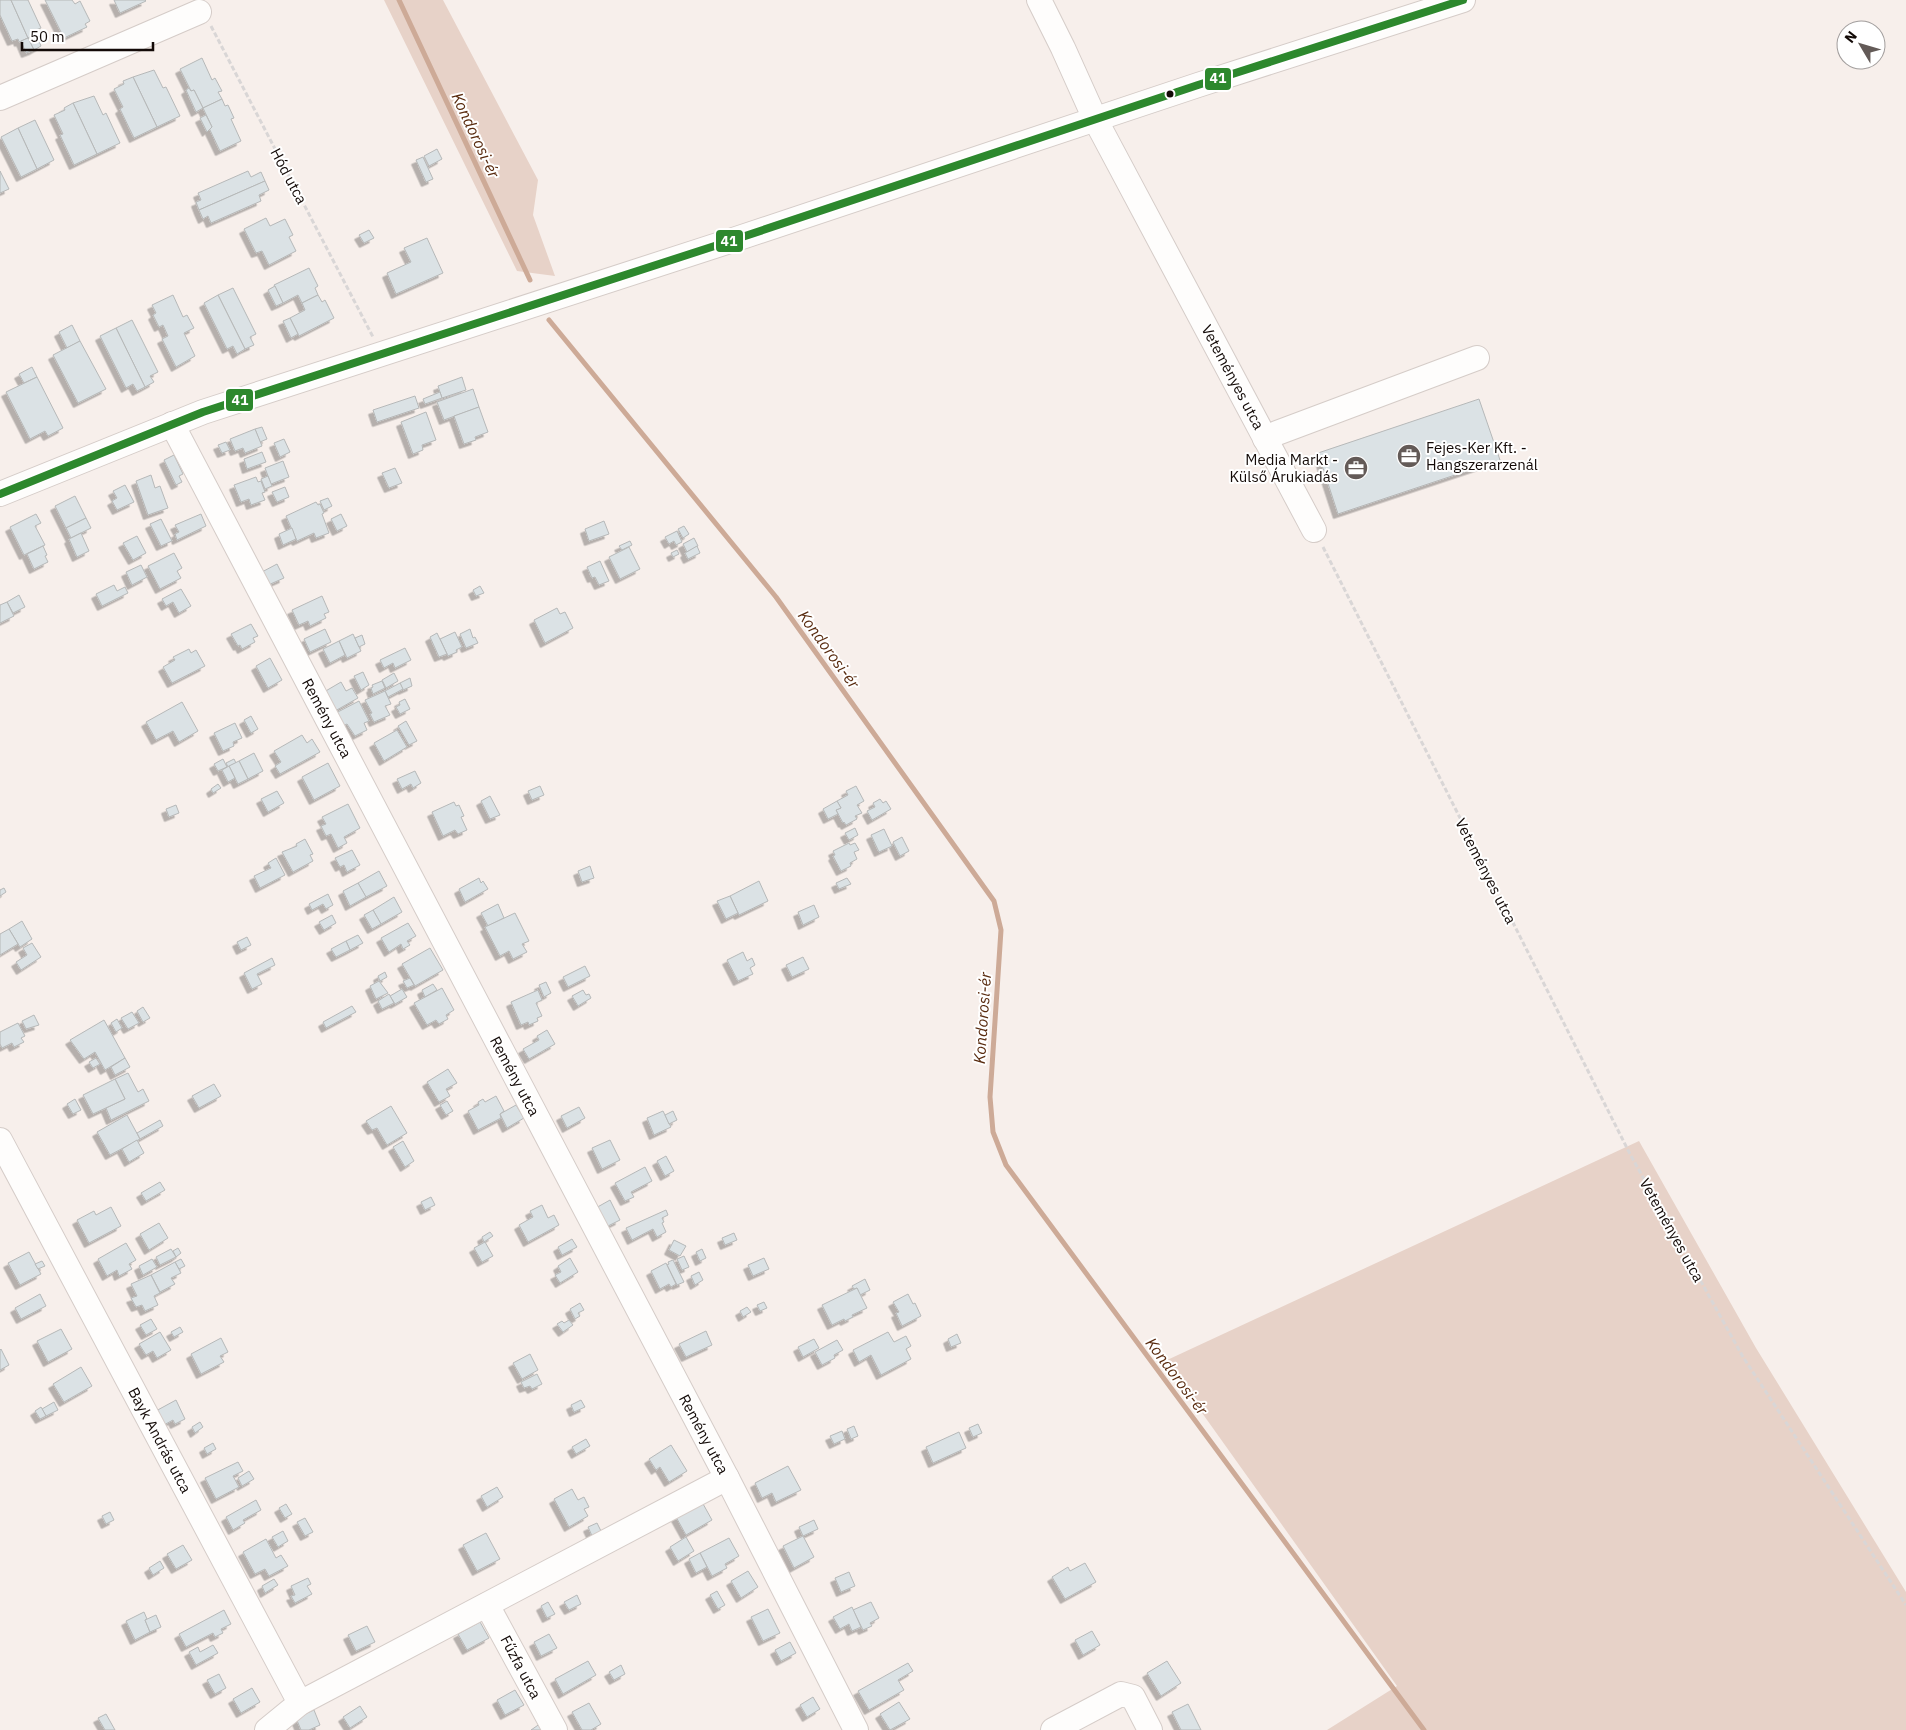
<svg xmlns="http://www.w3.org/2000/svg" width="1906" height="1730" font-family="'IBM Plex Sans',sans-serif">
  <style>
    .green { fill: #e7d2c8 }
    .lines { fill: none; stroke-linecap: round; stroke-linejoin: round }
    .stream { stroke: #cdaa97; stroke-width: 5 }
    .building { fill: #dbe2e5; stroke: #b6b8b8; filter: url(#shadow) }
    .minor-casing { stroke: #d5ccc8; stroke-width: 26 }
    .path { stroke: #d9d6d6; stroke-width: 3; stroke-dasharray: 5 2.5; stroke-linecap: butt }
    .minor { stroke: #fefdfc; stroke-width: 24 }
    .bus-1-casing { stroke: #fff; stroke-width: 11 }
    .bus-1 { stroke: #2d882d; stroke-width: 8 }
    .bus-dot { fill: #130a07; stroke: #fff; stroke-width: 2 }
    .labels { text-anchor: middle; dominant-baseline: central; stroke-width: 4; stroke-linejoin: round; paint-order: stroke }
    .street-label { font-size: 15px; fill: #130a07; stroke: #fff }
    .poi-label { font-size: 15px; fill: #130a07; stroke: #fff; text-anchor: start }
    .water-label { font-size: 16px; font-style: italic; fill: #592b0f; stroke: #fff }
    .line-badge { stroke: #fff; stroke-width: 2 }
    .badge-label { font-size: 14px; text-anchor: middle; font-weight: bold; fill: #fff }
  </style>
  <defs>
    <filter id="shadow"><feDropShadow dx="-4.5" dy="4.5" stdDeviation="0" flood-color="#0004"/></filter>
  </defs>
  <rect width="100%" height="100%" fill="#f7efeb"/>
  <!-- green -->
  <g class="green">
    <polygon points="384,0 443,0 538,180 533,215 555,276 517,271"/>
    <polygon points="1639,1141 1756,1348 1906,1592 1906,1730 1327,1730 1397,1686 1165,1361"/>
  </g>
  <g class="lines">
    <!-- stream -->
    <g class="stream">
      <polyline points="399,0 530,280"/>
      <polyline points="549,320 776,597 994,901 1001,930 990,1097 993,1132 1006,1165 1424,1730"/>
    </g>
  </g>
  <!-- building -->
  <g class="building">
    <polygon points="0,0 11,0 28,38 19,42 18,39 12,41 0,15"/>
    <polygon points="11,0 28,0 41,28 36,30 37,34 28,38"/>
    <polygon points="45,0 72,0 75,4 80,1 90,21 85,24 87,27 64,38"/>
    <polygon points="114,0 145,0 146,1 120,13"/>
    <polygon points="36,34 41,46 34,50 28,38"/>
    <polygon points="28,38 34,50 26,53 21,41"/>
    <polygon points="202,58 212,80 215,78 222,91 218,92 222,99 203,108 194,90 191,91 180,69"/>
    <polygon points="154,70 163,88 166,87 180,116 157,127 133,77"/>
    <polygon points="133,77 157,127 134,138 120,109 123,107 114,89 124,84 123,81"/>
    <polygon points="189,88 191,91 194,90 203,108 196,112 186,90"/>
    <polygon points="94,96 103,115 106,113 120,143 97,154 73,103"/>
    <polygon points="222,99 225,106 228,105 234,118 231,119 241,141 220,151 209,128 212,127 203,108"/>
    <polygon points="73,103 97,154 74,165 60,135 63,134 54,115 65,110 64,108"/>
    <polygon points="206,115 212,127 207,132 200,118"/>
    <polygon points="35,120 54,160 37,169 18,128"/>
    <polygon points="18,128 37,169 21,177 1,137"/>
    <polygon points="437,149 442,159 429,166 424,156"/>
    <polygon points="423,157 433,179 426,182 416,160"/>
    <polygon points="0,171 9,189 0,193"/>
    <polygon points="248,171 251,177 261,172 265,181 199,210 196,202 201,200 198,193"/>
    <polygon points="265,181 269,190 259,195 261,201 211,223 208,216 203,219 199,210"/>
    <polygon points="266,218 270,226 285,219 293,235 289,237 296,251 269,265 262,251 256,253 244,229"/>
    <polygon points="369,230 374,238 364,243 359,235"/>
    <polygon points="427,238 443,273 396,294 387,273 411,262 404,248"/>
    <polygon points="309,268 318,286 315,288 318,295 302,303 298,295 283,303 274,285"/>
    <polygon points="275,286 283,303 276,306 268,290"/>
    <polygon points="233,288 256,334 250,337 254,345 245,349 218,295"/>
    <polygon points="173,295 183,317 187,315 194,328 184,333 195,356 176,367 162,339 168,336 163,325 159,327 153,315 156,313 152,305"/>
    <polygon points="218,295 245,349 237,354 233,346 227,349 204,303"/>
    <polygon points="318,295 322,302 325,300 334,318 299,336 290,318 305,310 302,303"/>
    <polygon points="290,318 298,334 291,338 283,321"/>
    <polygon points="132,320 158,372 150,376 154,382 145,387 116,328"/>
    <polygon points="72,325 80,341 67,348 59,332"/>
    <polygon points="116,328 145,387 137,391 133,384 126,388 100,336"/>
    <polygon points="80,341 106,389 78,403 53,355"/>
    <polygon points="32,367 37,377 24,383 19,374"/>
    <polygon points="37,377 63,428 48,436 45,431 30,439 6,392"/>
    <polygon points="462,377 466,390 442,398 438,386"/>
    <polygon points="473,389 479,407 444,420 437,402"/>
    <polygon points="440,392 442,398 425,404 423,399"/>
    <polygon points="415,396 419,408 377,422 373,410"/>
    <polygon points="1479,399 1500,460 1338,514 1318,453"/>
    <polygon points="479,407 488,432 475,437 476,440 464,444 454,416"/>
    <polygon points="426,412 436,440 422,445 423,450 413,454 401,422"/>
    <polygon points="262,427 267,439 260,442 255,429"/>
    <polygon points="255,429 262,446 245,453 243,448 235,451 230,439"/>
    <polygon points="284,439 290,452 280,457 274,443"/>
    <polygon points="226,442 230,450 222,453 218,445"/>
    <polygon points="262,452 266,462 247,469 244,459"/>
    <polygon points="174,455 183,474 179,476 182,482 176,485 164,460"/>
    <polygon points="283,461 289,477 271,484 265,468"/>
    <polygon points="395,468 402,483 389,488 382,473"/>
    <polygon points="151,475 155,488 160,486 168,508 148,515 136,481"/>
    <polygon points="268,476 272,486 265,489 261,479"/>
    <polygon points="256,477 258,482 261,481 265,492 262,493 265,500 251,505 249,499 241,502 234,485"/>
    <polygon points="125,485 134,502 117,510 112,501 117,498 113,491"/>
    <polygon points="285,487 289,497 277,502 272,492"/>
    <polygon points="75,496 86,518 66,528 55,506"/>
    <polygon points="328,498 332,506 324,510 320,501"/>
    <polygon points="316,502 318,505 320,504 324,513 322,514 329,533 316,538 314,533 297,541 286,516"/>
    <polygon points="36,514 41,523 35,526 45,545 24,555 10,527"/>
    <polygon points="201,514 206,526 177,540 175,534 179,532 175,525"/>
    <polygon points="341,514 347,526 337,531 331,519"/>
    <polygon points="86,518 91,528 71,538 66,528"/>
    <polygon points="161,519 172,541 161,546 150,524"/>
    <polygon points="604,521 609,534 589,541 585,529"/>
    <polygon points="684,526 689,534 683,538 678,529"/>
    <polygon points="292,528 296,539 283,545 279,534"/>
    <polygon points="677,531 682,542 676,545 674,541 669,544 665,537"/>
    <polygon points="81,533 89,551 77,557 69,539"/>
    <polygon points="137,536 146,553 133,560 123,543"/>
    <polygon points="694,538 698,546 687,552 683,544"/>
    <polygon points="630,541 632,545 622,550 619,546"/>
    <polygon points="43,546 47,555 45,556 48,562 34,569 27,554"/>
    <polygon points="697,546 700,553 688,559 685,553"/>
    <polygon points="629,547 640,569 620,579 609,557"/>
    <polygon points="677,550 679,554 673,557 671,553"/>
    <polygon points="174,553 182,568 177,571 181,578 160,589 148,566"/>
    <polygon points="600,561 609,581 599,585 595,577 592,578 587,567"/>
    <polygon points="277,564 284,578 266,586 260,573"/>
    <polygon points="141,565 147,577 132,585 126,572"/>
    <polygon points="114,585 117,591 125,587 128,593 102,606 96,594"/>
    <polygon points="480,586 484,593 476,596 473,590"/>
    <polygon points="181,589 191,606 179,613 173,602 166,606 162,599"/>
    <polygon points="19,595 25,607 13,613 7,602"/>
    <polygon points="322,596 329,612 324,614 326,618 310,626 308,621 299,625 292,610"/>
    <polygon points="7,602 14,616 0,623 0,605"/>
    <polygon points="557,608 560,614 565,612 573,628 545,643 534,620"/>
    <polygon points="251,624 258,636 253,638 255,642 242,649 240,645 238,646 231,634"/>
    <polygon points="325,629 331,642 310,652 304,639"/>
    <polygon points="470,629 473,638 475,637 478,643 466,648 460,634"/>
    <polygon points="455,632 462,647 456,650 457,652 448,656 440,639"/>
    <polygon points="437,633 447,654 439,657 430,637"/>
    <polygon points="353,634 361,651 347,658 339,641"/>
    <polygon points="362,635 365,644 359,647 355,638"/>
    <polygon points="339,641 345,655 330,663 323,649"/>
    <polygon points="405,648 411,660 395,668 393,663 384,668 380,660"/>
    <polygon points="189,649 191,653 196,650 205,666 172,683 163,667 175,660 173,657"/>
    <polygon points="270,658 282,680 268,688 256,666"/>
    <polygon points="363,672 369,685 361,690 354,676"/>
    <polygon points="394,673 398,681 386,688 382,680"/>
    <polygon points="410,678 412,686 403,690 400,683"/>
    <polygon points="382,681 385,688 373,694 371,688 373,687 372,685"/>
    <polygon points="341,682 346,691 352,688 358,698 335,711 324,692"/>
    <polygon points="400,683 403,689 388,697 385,691"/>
    <polygon points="385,691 391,704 385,706 390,715 374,722 370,714 372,713 365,700"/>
    <polygon points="405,699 410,709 400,714 396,707 400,705 399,702"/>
    <polygon points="359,701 369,721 364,723 367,730 355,736 347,724 340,727 334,714"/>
    <polygon points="182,702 198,731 179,742 173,731 156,740 146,722"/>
    <polygon points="251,716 258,729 251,733 244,720"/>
    <polygon points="406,721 417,741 409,745 398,726"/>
    <polygon points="235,723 242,738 233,742 234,746 223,751 214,733"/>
    <polygon points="397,730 407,747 384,761 374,743"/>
    <polygon points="302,735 307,743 312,739 320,752 280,774 275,766 281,762 274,751"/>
    <polygon points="254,753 263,771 248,779 239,761"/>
    <polygon points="223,759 227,767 218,771 214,764"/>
    <polygon points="234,759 236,763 228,767 226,763"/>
    <polygon points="239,761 248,779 238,784 229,766"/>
    <polygon points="328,763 340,786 314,800 302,777"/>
    <polygon points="229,766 235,778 228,782 222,770"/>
    <polygon points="415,771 421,783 413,788 411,784 402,789 397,779"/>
    <polygon points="218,784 221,788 213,793 211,789"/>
    <polygon points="540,786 544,795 532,800 528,791"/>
    <polygon points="856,786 864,801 857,805 862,813 855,816 857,819 846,825 844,822 843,823 836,810 841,808 837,801 848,795 846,791"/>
    <polygon points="277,791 284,803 268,812 261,799"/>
    <polygon points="490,796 500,815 490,819 481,801"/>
    <polygon points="880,799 883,803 886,801 891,809 872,820 867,811 875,807 873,803"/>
    <polygon points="837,801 841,808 836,810 838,814 828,819 823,809"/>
    <polygon points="454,802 456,806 459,805 464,816 461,817 467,830 458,834 455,830 443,836 432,812"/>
    <polygon points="348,804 360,828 344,837 347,843 338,848 331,834 326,836 321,826 326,824 322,817"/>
    <polygon points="176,805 179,813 169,817 166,809"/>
    <polygon points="855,828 858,835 849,840 845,833"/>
    <polygon points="884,829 892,846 879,852 871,835"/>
    <polygon points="902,837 909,851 900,856 893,842"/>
    <polygon points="305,839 313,854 310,855 313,861 293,872 282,852 297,846 296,844"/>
    <polygon points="849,843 850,845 855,843 859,850 854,852 857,859 850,863 851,866 841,871 833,856 835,855 833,851"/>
    <polygon points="352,850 360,865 347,872 344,865 340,867 335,858"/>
    <polygon points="276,858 285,875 260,888 254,876 271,868 268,863"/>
    <polygon points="590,866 594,878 582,882 578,871"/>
    <polygon points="379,871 387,886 366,897 358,883"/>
    <polygon points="479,878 481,883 483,881 488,889 465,902 459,889"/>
    <polygon points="847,878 851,884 839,889 836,883"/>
    <polygon points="759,881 768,901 739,915 730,896"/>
    <polygon points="358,883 366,897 350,906 343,891"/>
    <polygon points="4,888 6,892 0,896 0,890"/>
    <polygon points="328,894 333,905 326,909 323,904 312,910 309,904"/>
    <polygon points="730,896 738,913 726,919 717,901"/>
    <polygon points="394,897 402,912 381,924 373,910"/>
    <polygon points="498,904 504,918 488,926 481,913"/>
    <polygon points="814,905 819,917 803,925 798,912"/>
    <polygon points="373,910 381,924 372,929 364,915"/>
    <polygon points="515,913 529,941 522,944 527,952 513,959 509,951 500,956 485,927"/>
    <polygon points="332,915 336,923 324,930 319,922"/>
    <polygon points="22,921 32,939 20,947 9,929"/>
    <polygon points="408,923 416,936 407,941 410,945 403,949 401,944 389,952 381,938"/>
    <polygon points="9,929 18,944 0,955 0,934"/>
    <polygon points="358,935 363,943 350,950 346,941"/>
    <polygon points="247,937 251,945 241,950 237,942"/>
    <polygon points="346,941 350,950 336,957 331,949"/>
    <polygon points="32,943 41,957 21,970 16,962 27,955 23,948"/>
    <polygon points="430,948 443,970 415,986 402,964"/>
    <polygon points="743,952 747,961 752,958 755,965 750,968 753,974 738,981 727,960"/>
    <polygon points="803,957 809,969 792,977 786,965"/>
    <polygon points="272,958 275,965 257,974 262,984 252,989 244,973"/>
    <polygon points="585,966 590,976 568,987 563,977"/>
    <polygon points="385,972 387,977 380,981 378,976"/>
    <polygon points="410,978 414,985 407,988 403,981"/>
    <polygon points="379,981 388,993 376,999 370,986"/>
    <polygon points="546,982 551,993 544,997 539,985"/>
    <polygon points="433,984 437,990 425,997 422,990"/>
    <polygon points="442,988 454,1010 446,1015 448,1019 439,1024 436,1020 427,1025 414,1003"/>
    <polygon points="402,989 407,997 395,1004 390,996"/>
    <polygon points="538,990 542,1000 536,1003 542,1016 537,1018 538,1021 529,1025 528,1022 521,1025 511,1002"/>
    <polygon points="583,990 586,995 589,994 591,998 578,1006 572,996"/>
    <polygon points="389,994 394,1003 382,1009 378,1001"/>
    <polygon points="352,1006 356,1012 326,1028 323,1022"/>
    <polygon points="143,1007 150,1018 143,1022 137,1011"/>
    <polygon points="132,1012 139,1023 128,1029 121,1018"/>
    <polygon points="34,1015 39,1025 26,1029 22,1021"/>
    <polygon points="117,1019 122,1028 116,1032 111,1023"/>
    <polygon points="104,1020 125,1058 105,1070 95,1052 84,1059 70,1040"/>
    <polygon points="18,1023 25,1036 21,1038 24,1042 14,1047 12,1043 2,1048 0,1044 0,1032"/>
    <polygon points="547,1030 555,1044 529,1059 523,1049 539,1040 537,1036"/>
    <polygon points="96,1058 100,1064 93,1068 89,1062"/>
    <polygon points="125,1058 130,1067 115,1075 111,1067"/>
    <polygon points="448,1069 457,1083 446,1089 450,1096 439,1102 427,1082"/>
    <polygon points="128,1073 138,1092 143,1089 149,1101 111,1120 106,1108 125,1099 115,1079"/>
    <polygon points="115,1079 125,1099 93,1114 83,1095"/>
    <polygon points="214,1084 221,1096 199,1108 192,1096"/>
    <polygon points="496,1096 504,1111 500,1114 501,1118 478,1130 468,1111 479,1105 478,1102 483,1099 485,1102"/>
    <polygon points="75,1099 81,1110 73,1114 67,1104"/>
    <polygon points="447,1101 453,1111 446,1115 440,1105"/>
    <polygon points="516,1105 524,1118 507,1128 500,1114"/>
    <polygon points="391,1106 407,1133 387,1145 377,1128 372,1130 366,1121"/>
    <polygon points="579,1107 585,1118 567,1128 561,1116"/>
    <polygon points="663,1111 671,1127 654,1135 647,1118"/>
    <polygon points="673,1111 677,1120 669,1124 665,1115"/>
    <polygon points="127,1115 140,1139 110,1155 97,1132"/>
    <polygon points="160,1120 163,1126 140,1139 137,1133"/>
    <polygon points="137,1140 144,1153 129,1162 122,1149"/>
    <polygon points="610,1140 620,1160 602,1169 592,1148"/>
    <polygon points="403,1141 414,1161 405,1167 393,1147"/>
    <polygon points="666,1156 674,1171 665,1176 657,1161"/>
    <polygon points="645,1167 652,1181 631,1192 634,1197 625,1201 615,1183"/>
    <polygon points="160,1182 165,1190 146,1201 141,1193"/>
    <polygon points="431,1197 435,1205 425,1210 421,1202"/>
    <polygon points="610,1200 620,1220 604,1228 594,1209"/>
    <polygon points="542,1205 548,1218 554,1215 559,1225 528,1242 519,1225 533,1217 530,1211"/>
    <polygon points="111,1207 121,1226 89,1243 77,1220 94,1211 96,1215"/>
    <polygon points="666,1210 668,1215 662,1218 664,1222 662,1223 666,1232 657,1237 653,1229 632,1240 626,1228"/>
    <polygon points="159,1223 168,1238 149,1250 140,1234"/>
    <polygon points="490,1232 493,1236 484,1242 482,1237"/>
    <polygon points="734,1233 737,1240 725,1245 722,1238"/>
    <polygon points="572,1239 577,1247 562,1255 558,1247"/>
    <polygon points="674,1240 686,1246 680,1256 669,1250"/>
    <polygon points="485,1242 493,1256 482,1262 474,1248"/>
    <polygon points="126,1243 136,1260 129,1264 132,1269 119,1276 117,1270 107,1276 98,1259"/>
    <polygon points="178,1248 181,1253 176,1257 173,1251"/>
    <polygon points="171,1249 176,1257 160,1265 156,1257"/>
    <polygon points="702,1249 706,1258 700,1261 696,1252"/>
    <polygon points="29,1252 41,1274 20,1285 8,1263"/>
    <polygon points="684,1256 689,1267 682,1270 677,1259"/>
    <polygon points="570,1258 578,1272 560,1283 555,1275 561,1272 558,1266"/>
    <polygon points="764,1258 769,1269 753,1276 748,1265"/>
    <polygon points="152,1259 157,1267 143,1275 139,1266"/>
    <polygon points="181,1259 185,1266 179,1269 175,1262"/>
    <polygon points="673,1260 684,1282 677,1285 667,1265 669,1264 668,1262"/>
    <polygon points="42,1261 45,1266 38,1269 35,1264"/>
    <polygon points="175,1262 181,1273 171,1278 175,1284 160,1292 151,1275"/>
    <polygon points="666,1263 676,1284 671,1287 669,1284 660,1289 651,1271"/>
    <polygon points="699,1272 703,1280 695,1285 691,1276"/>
    <polygon points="151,1275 160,1293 154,1296 158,1305 145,1311 142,1305 136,1307 131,1298 137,1296 131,1284"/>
    <polygon points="865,1279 870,1290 860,1295 857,1288 854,1289 852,1286"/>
    <polygon points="857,1288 867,1308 852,1315 853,1317 845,1321 844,1319 832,1325 822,1305"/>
    <polygon points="40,1294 46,1306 21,1319 15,1308"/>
    <polygon points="908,1294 913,1304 915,1303 921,1316 902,1326 896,1313 899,1312 893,1302"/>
    <polygon points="764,1302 767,1308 760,1311 757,1305"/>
    <polygon points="580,1303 584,1310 578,1313 580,1316 575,1319 570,1309"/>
    <polygon points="747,1307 751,1312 743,1317 740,1311"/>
    <polygon points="151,1319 157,1329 146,1335 140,1325"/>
    <polygon points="569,1320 573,1325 563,1332 557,1324 562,1321 564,1323"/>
    <polygon points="180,1327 183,1332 174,1337 171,1332"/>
    <polygon points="61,1329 72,1349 48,1362 37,1341"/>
    <polygon points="706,1331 712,1345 686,1357 679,1344"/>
    <polygon points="160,1332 171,1350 157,1358 153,1351 146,1355 139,1344"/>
    <polygon points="888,1332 894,1342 906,1336 911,1346 906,1349 911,1359 881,1375 871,1355 859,1362 853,1350"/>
    <polygon points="957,1334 961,1343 951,1347 948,1339"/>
    <polygon points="221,1338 228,1352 220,1356 224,1362 201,1374 191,1354"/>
    <polygon points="814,1339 819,1348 803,1357 798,1347"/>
    <polygon points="837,1340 843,1350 834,1355 835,1358 822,1365 815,1352"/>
    <polygon points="1,1349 9,1365 0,1370 0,1350"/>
    <polygon points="530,1354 538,1370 522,1379 513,1363"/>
    <polygon points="81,1367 92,1386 64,1402 53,1384"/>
    <polygon points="537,1374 542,1384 532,1389 530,1386 524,1388 521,1382"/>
    <polygon points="176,1400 185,1419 175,1424 173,1420 162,1426 154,1412"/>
    <polygon points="581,1400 585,1407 574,1412 571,1405"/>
    <polygon points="54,1402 58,1410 46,1416 42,1409"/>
    <polygon points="41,1407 46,1416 40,1419 35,1411"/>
    <polygon points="200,1422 203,1427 195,1433 192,1427"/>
    <polygon points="978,1424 982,1433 973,1437 969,1428"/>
    <polygon points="854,1426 858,1436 851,1439 847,1429"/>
    <polygon points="842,1431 845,1439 834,1444 830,1436"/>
    <polygon points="959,1432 966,1448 933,1463 926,1447"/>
    <polygon points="586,1439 590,1446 576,1454 572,1447"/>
    <polygon points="213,1443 216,1449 207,1454 204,1448"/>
    <polygon points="671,1445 687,1471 669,1482 660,1467 656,1470 649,1459"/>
    <polygon points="238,1462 243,1471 233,1476 239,1487 216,1499 205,1478"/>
    <polygon points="788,1466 801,1490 776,1502 772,1493 762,1498 755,1483"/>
    <polygon points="249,1471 254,1479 242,1486 238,1478"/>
    <polygon points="497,1487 503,1497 487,1507 481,1496"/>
    <polygon points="572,1489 578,1500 584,1497 589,1507 584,1509 588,1516 569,1527 554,1499"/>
    <polygon points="256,1500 261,1510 243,1520 245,1523 233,1530 226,1517"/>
    <polygon points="702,1502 712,1520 686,1535 676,1517"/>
    <polygon points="286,1504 292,1514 285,1518 279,1508"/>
    <polygon points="110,1512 114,1520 106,1524 102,1516"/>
    <polygon points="305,1518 313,1532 305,1536 297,1522"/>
    <polygon points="814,1520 818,1529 803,1536 799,1527"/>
    <polygon points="597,1523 603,1535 594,1540 588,1527"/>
    <polygon points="283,1531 288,1541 278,1547 272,1537"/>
    <polygon points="486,1533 500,1559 477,1571 463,1545"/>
    <polygon points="803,1536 814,1557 794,1568 783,1546"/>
    <polygon points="686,1537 694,1551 678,1561 670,1547"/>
    <polygon points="729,1538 739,1556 725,1564 727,1568 712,1576 700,1553"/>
    <polygon points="266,1539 276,1558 281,1555 288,1566 269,1576 265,1569 255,1574 243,1552"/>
    <polygon points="183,1545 192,1560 176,1569 167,1554"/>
    <polygon points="700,1553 707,1567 696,1573 689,1559"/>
    <polygon points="160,1561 164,1568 153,1575 149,1568"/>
    <polygon points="1085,1563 1096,1582 1065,1599 1052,1577 1068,1567 1070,1571"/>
    <polygon points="748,1571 758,1587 741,1598 731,1581"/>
    <polygon points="849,1572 855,1586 841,1592 835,1578"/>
    <polygon points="308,1578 311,1584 307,1586 312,1594 295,1603 291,1596 295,1595 291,1586"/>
    <polygon points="274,1579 278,1585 265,1593 262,1586"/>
    <polygon points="717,1591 725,1605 718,1609 710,1595"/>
    <polygon points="577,1595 581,1604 569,1610 564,1602"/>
    <polygon points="548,1602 555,1614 547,1618 541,1606"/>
    <polygon points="871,1602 879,1618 870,1623 872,1626 863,1630 853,1610"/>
    <polygon points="852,1607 861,1627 852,1631 849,1624 840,1629 833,1617"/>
    <polygon points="768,1609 780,1633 763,1641 751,1617"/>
    <polygon points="224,1610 231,1624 221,1629 223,1633 215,1637 213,1633 186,1647 179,1634"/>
    <polygon points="144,1612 147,1619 145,1620 150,1632 135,1640 126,1621"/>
    <polygon points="156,1615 161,1627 150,1632 145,1620"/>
    <polygon points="480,1622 489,1638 467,1650 458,1634"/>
    <polygon points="367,1626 375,1642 356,1651 348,1635"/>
    <polygon points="1092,1631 1100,1645 1083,1655 1075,1640"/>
    <polygon points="549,1634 557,1648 541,1656 534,1642"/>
    <polygon points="790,1642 796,1653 781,1661 775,1650"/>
    <polygon points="213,1645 218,1653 196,1665 189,1652 198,1647 200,1652"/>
    <polygon points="588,1661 596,1675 563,1694 555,1679"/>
    <polygon points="1167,1661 1181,1683 1161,1696 1147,1673"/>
    <polygon points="908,1663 913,1671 898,1680 904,1690 869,1710 858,1691"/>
    <polygon points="621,1665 625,1674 614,1680 609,1672"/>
    <polygon points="219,1674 226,1688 215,1694 207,1680"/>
    <polygon points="252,1688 260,1702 241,1713 233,1699"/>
    <polygon points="515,1690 524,1705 505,1715 497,1700"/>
    <polygon points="813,1697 820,1709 807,1717 800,1705"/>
    <polygon points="899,1702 910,1719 890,1730 880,1714"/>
    <polygon points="589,1703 601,1724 591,1730 582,1730 572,1712"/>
    <polygon points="1188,1704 1201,1730 1181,1730 1172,1712"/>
    <polygon points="360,1706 367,1717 350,1728 343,1717"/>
    <polygon points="314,1710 320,1725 309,1730 301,1730 296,1718"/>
    <polygon points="106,1714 115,1730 105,1730 98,1718"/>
    <polygon points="544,1721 549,1730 531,1730"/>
  </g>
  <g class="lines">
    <!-- minor casing -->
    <g class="minor-casing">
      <g id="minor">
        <polyline points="1039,0 1063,48 1095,119 1314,530"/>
        <polyline points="0,98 199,12"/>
        <polyline points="172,424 727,1478 856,1730"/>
        <polyline points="1265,439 1277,433 1477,358"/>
        <polyline points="0,494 203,412 730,241 1198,85 1463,0"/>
        <polyline points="0,1140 300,1703 267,1730"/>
        <polyline points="487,1605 555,1730"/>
        <polyline points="300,1703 727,1478"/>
        <polyline points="1053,1730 1121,1694 1133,1697 1150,1730"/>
      </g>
    </g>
    <!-- path -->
    <g class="path">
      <polyline points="211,26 373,337"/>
      <polyline points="1323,547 1630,1154 1743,1357 1906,1605"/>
    </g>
    <!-- minor -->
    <use href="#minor" class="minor"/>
    <!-- bus-1 casing -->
    <g class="bus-1-casing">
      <polyline id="bus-1" points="0,494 203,412 730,241 1198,85 1463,0"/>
    </g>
    <!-- bus-1 -->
    <use href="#bus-1" class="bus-1"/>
  </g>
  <!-- icons -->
  <defs>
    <g id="office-disc" transform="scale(1.25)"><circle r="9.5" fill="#635a57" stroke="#fff"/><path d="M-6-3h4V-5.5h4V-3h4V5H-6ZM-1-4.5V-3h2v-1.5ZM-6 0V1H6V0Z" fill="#fff"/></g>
  </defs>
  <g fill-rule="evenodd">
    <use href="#office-disc" x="1409" y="456"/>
    <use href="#office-disc" x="1356" y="468"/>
  </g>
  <!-- markers -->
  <circle class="bus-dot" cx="1170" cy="94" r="4.5"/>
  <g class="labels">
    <!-- street labels -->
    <g class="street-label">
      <text transform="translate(289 176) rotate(62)">Hód utca</text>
      <text transform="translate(1233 377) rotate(62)">Veteményes utca</text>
      <text transform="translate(327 718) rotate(62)">Remény utca</text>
      <text transform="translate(1486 871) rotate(63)">Veteményes utca</text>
      <text transform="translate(515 1076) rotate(62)">Remény utca</text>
      <text transform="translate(1672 1230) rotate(61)">Veteményes utca</text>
      <text transform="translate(704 1434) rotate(62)">Remény utca</text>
      <text transform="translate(160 1440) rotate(62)">Bayk András utca</text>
      <text transform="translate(521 1667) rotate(62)">Fűzfa utca</text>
    </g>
    <!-- poi labels -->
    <g class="poi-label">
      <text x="1426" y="447">Fejes-Ker Kft. -<tspan x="1426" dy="17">Hangszerarzenál</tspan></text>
      <text x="1338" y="459" text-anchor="end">Media Markt -<tspan x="1338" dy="17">Külső Árukiadás</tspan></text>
    </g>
    <!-- water labels -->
    <g class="water-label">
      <text transform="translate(476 135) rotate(65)">Kondorosi-ér</text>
      <text transform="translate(829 649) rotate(54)">Kondorosi-ér</text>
      <text transform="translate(982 1018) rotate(-86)">Kondorosi-ér</text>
      <text transform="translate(1177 1376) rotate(53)">Kondorosi-ér</text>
    </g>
  </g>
  <g class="line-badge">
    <rect x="1204" y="67" width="28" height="24" rx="5" fill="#2d882d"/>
    <rect x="715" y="229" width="29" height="24" rx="5" fill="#2d882d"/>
    <rect x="225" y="388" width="29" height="24" rx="5" fill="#2d882d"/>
  </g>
  <g class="badge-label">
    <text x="1218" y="83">41</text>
    <text x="729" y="246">41</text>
    <text x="240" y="405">41</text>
  </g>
  <!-- north arrow -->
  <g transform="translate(1861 45) rotate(308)"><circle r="24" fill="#ffffff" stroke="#a19d9c"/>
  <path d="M0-4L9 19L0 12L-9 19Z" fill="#635a57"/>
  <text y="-8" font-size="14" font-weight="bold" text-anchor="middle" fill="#130a07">N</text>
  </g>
  <!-- scale -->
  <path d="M22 42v8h131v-8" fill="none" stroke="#130a07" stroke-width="2.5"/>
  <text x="30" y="42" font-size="15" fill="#130a07" stroke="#ffffff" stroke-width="4" paint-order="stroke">50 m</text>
</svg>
